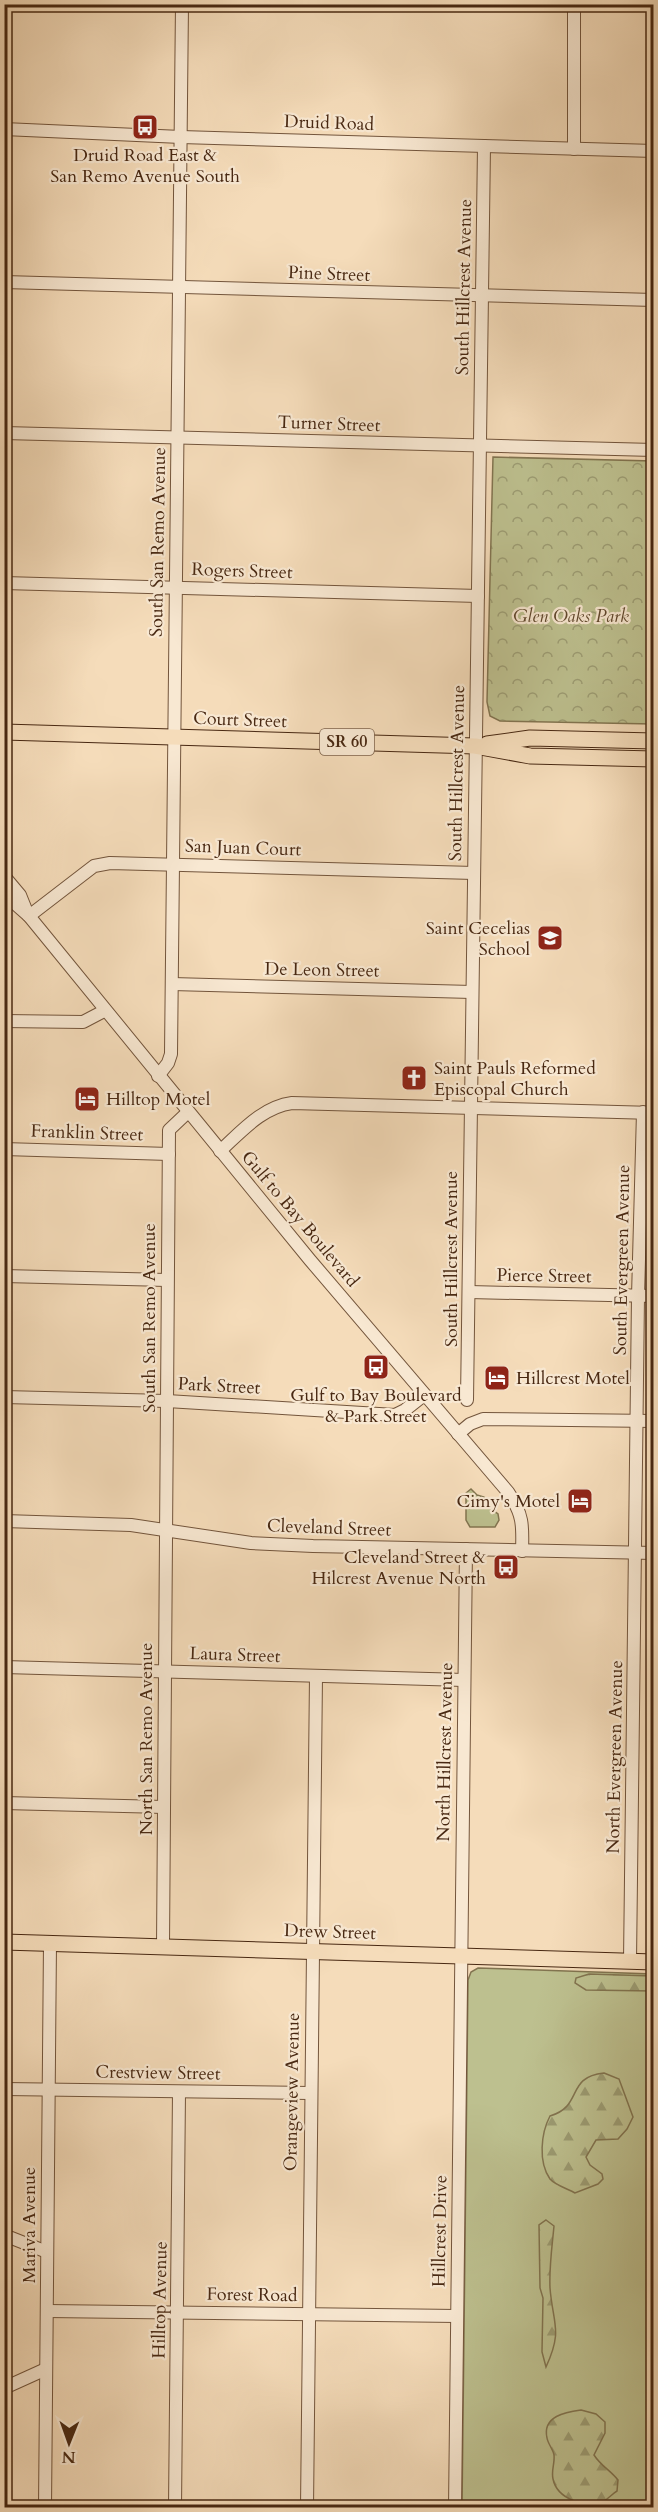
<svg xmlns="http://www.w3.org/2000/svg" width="658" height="2512" font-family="Cardo,serif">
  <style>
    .green { fill: #bdc08f; stroke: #827450; stroke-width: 1.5 }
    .forest { fill: url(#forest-firs); stroke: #827450; stroke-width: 1.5 }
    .park { fill: url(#park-crowns); stroke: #827450; stroke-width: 1.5 }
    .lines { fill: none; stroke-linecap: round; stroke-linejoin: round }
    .minor-casing { stroke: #73553c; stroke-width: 14 }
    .major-casing { stroke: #482812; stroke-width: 17 }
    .minor { stroke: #f8e8d2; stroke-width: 12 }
    .major { stroke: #f5dcba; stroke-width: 15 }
    .labels { text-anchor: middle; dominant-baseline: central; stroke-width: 4.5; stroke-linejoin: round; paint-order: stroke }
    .shield { fill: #f8e8d2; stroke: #7d624c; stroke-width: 1.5 }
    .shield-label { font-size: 16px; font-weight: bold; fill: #482812 }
    .street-label { font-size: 18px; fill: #482812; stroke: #f8e8d2 }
    .poi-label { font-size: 18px; fill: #482812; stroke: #f8e8d2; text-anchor: end }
    .park-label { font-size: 18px; font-style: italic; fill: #5f462b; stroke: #f8e8d2 }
  </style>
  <defs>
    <pattern id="forest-firs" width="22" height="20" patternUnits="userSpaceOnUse" patternTransform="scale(1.5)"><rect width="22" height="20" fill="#bdc08f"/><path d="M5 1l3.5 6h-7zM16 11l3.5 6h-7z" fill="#9c9c73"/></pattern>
    <pattern id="park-crowns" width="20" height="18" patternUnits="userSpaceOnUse" patternTransform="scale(1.5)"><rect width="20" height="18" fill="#bdc08f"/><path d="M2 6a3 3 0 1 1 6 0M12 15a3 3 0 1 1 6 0" fill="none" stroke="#9c9c73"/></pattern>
  </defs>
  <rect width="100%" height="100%" fill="#f5dcba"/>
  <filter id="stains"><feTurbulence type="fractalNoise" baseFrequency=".00333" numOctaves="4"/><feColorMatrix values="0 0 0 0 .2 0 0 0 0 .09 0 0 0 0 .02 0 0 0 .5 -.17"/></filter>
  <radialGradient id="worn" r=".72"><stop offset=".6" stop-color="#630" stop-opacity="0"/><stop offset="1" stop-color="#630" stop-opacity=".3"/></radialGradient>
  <!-- green -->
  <g class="green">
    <polygon points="471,1489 477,1495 484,1497 486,1505 498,1514 499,1520 495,1527 470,1527 466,1520 466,1493"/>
    <polygon points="478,1968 653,1974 653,2507 462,2508 468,1980 471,1972"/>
  </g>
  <!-- forest -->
  <g class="forest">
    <polygon points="589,1974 653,1976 653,1991 586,1990 575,1983 576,1978"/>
    <path d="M604,2073l15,6 14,38 -6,12 -9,10 -22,1 -10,17 4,8 12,9 1,5 -5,5 -23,9c-7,-4 -20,-8 -25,-14 -12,-17 -9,-46 0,-63 34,-10 15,-39 54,-43z"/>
    <path d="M546,2220l8,6c-2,21 -5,42 -4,62 3,37 13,42 -4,79l-4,-15 1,-54 -3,-10 -1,-63z"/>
    <path d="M581,2410l15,4 9,8v11l-11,22c7,11 16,15 24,25l-1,11c-5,3 -10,9 -15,11 -17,6 -45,-3 -49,-23 -2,-8 2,-16 1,-24 -1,-6 -6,-11 -7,-17 -5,-22 19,-26 34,-28z"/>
  </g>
  <!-- park -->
  <polygon class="park" points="493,457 653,461 653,724 500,721 490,716 487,702"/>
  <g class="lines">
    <!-- minor casing -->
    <g class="minor-casing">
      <g id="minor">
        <polyline points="4,129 181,137 654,151"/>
        <polyline points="574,149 574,4"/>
        <polyline points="4,282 654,300"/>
        <polyline points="4,433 654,450"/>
        <polyline points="4,583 478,596"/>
        <polyline points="4,876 20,895 28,915"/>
        <path d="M4,894l25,22 281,344 198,232c15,22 15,33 14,59"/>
        <polyline points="29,916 94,866 110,863 474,873"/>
        <polyline points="172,984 472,992"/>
        <polyline points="4,1021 83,1022 104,1011"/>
        <polyline points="158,1076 168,1063 171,1054 182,4"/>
        <polyline points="4,1149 169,1154"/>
        <path d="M220,1151c21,-19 42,-44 72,-48l362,10"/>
        <polyline points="4,1276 167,1280"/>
        <polyline points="469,1292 654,1296"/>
        <polyline points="4,1397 167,1401 395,1415 405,1410 424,1395"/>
        <polyline points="467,1400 484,146"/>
        <polyline points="458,1434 470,1424 483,1419 654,1421"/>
        <polyline points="4,1521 131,1525 251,1543 313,1546 654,1553"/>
        <polyline points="4,1667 464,1680"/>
        <polyline points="4,1803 164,1807"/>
        <polyline points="163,1946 169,1130 188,1112"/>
        <polyline points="630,1961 638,1296 643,1112"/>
        <polyline points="4,2089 310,2093"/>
        <polyline points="4,2235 47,2252"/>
        <polyline points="47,2311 457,2316"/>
        <polyline points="4,2388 46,2369"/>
        <polyline points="45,2508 50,1943"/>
        <polyline points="175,2508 179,2092"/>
        <polyline points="307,2508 316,1676"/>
        <polyline points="455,2508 466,1549"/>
      </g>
    </g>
    <!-- major casing -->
    <g class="major-casing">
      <g id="major">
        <polyline points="4,732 475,746 530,756 654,759"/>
        <polyline points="487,744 530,738 654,741"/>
        <polyline points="4,1942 654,1962"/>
      </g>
    </g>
    <!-- minor -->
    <use href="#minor" class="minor"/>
    <!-- major -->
    <use href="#major" class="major"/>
  </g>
  <!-- icons -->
  <defs>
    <g id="bus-square" transform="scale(1.35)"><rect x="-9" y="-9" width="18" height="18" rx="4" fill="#8f2418" stroke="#f8e8d2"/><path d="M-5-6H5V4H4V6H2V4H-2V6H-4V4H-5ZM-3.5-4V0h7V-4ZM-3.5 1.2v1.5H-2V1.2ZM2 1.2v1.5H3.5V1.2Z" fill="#fff"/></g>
    <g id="school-square" transform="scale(1.35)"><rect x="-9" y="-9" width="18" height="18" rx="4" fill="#8f2418" stroke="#f8e8d2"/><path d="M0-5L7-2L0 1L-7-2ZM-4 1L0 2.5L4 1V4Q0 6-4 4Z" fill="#fff"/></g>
    <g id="church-square" transform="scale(1.35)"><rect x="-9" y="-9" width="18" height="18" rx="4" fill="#8f2418" stroke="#f8e8d2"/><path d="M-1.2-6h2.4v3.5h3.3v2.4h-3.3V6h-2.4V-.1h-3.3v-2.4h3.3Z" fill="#fff"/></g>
    <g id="hotel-square" transform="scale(1.35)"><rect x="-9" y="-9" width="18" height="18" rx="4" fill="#8f2418" stroke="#f8e8d2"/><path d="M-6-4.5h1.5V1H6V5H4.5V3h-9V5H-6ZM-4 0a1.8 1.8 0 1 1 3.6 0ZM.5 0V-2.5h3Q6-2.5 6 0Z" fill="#fff"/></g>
  </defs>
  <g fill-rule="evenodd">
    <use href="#bus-square" x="145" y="127"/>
    <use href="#school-square" x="550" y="938"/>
    <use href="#church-square" x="414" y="1078"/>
    <use href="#hotel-square" x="87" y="1099"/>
    <use href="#bus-square" x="376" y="1367"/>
    <use href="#hotel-square" x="497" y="1378"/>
    <use href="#hotel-square" x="580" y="1501"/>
    <use href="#bus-square" x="506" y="1567"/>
  </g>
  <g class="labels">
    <!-- shield labels -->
    <rect class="shield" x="320" y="729" width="54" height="26" rx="4.5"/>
    <g class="shield-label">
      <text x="347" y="742">SR 60</text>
    </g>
    <!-- street labels -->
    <g class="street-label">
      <text transform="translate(329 123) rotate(2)">Druid Road</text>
      <text transform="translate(329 274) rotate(2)">Pine Street</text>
      <text transform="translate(464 287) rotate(-89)">South Hillcrest Avenue</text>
      <text transform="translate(329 424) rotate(2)">Turner Street</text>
      <text transform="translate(158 542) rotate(-89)">South San Remo Avenue</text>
      <text transform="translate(242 571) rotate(2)">Rogers Street</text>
      <text transform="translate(240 720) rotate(2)">Court Street</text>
      <text transform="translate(457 773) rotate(-89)">South Hillcrest Avenue</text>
      <text transform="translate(243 848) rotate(2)">San Juan Court</text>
      <text transform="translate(322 970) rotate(1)">De Leon Street</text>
      <text transform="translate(87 1133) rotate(2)">Franklin Street</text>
      <text transform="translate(300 1219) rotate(50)">Gulf to Bay Boulevard</text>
      <text transform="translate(451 1259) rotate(-90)">South Hillcrest Avenue</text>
      <text transform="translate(622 1260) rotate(-89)">South Evergreen Avenue</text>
      <text transform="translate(544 1276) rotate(1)">Pierce Street</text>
      <text transform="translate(149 1318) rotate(-90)">South San Remo Avenue</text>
      <text transform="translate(219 1386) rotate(3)">Park Street</text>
      <text transform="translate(329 1528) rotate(2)">Cleveland Street</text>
      <text transform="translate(235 1655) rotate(2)">Laura Street</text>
      <text transform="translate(146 1739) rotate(-90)">North San Remo Avenue</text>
      <text transform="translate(445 1752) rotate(-89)">North Hillcrest Avenue</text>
      <text transform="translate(615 1757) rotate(-89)">North Evergreen Avenue</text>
      <text transform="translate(330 1932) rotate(2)">Drew Street</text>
      <text transform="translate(158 2073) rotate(1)">Crestview Street</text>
      <text transform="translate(292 2092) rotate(-89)">Orangeview Avenue</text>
      <text transform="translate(29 2225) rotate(-90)">Mariva Avenue</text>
      <text transform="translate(440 2231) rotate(-89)">Hillcrest Drive</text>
      <text transform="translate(252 2295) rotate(1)">Forest Road</text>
      <text transform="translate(160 2300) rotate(-89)">Hilltop Avenue</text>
    </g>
    <!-- poi labels -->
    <g class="poi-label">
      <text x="145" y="155" text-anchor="middle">Druid Road East &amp;<tspan x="145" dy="21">San Remo Avenue South</tspan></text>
      <text x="530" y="928">Saint Cecelias<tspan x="530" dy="21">School</tspan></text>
      <text x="434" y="1068" text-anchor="start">Saint Pauls Reformed<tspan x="434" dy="21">Episcopal Church</tspan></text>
      <text x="106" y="1099" text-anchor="start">Hilltop Motel</text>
      <text x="516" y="1378" text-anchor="start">Hillcrest Motel</text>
      <text x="376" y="1395" text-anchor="middle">Gulf to Bay Boulevard<tspan x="376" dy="21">&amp; Park Street</tspan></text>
      <text x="560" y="1501">Cimy's Motel</text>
      <text x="486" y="1557">Cleveland Street &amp;<tspan x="486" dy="21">Hilcrest Avenue North</tspan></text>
    </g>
    <!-- park labels -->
    <g class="park-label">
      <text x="571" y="616">Glen Oaks Park</text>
    </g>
  </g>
  <!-- margin -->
  <rect width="658" height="2512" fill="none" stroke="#f5dcba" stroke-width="24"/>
  <rect x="6" y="6" width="646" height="2500" fill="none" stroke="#482812" stroke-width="3"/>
  <rect x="12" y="12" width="634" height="2488" fill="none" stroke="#482812" stroke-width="1.5"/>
  <!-- north arrow -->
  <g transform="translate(69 2443) rotate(181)" stroke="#f8e8d2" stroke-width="4.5" paint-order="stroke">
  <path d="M0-4.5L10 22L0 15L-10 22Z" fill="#482812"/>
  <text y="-9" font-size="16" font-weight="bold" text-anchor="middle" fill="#482812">N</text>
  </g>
  <rect width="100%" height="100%" filter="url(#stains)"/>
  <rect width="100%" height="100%" fill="url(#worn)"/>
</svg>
